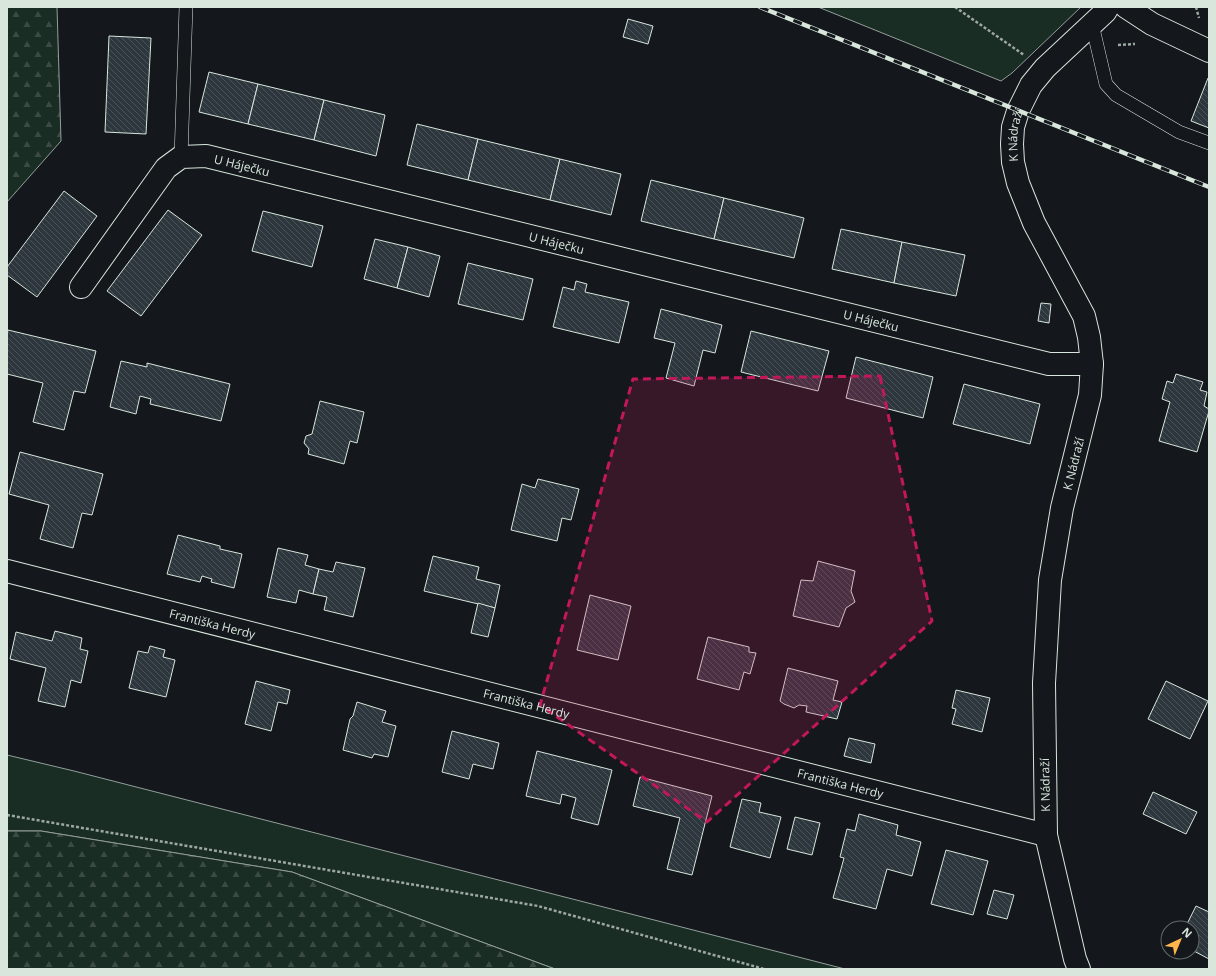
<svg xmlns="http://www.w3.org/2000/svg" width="1216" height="976" font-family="'Open Sans',sans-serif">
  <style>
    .grass { fill: #1a2d24; stroke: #939e99 }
    .forest { fill: url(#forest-firs); stroke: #939e99 }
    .building { fill: url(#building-back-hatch); stroke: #d8e6dc }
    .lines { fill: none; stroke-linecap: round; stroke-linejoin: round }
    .lane-casing { stroke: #d8e6dc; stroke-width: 14 }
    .street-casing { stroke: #d8e6dc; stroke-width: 24 }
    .secondary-casing { stroke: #d8e6dc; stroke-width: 24 }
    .path { stroke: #9da8a2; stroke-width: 2.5; stroke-dasharray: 3 2; stroke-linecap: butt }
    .lane { stroke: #14181c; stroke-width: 13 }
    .street { stroke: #14181c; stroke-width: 22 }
    .secondary { stroke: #14181c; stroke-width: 22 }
    .rail-casing { stroke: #d8e6dc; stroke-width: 4.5 }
    .rail { stroke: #14181c; stroke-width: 3; stroke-dasharray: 9; stroke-linecap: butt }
    .marked { fill: #c2185b; fill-opacity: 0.2; stroke: #c2185b; stroke-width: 3; stroke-dasharray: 8 5; stroke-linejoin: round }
    .labels { text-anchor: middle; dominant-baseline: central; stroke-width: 3; stroke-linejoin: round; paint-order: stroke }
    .street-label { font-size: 12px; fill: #d8e6dc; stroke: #14181c }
  </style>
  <defs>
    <pattern id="forest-firs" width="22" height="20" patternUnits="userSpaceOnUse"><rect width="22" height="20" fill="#1a2d24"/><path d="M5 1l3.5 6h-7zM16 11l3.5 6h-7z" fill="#3b4b43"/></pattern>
    <pattern id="building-back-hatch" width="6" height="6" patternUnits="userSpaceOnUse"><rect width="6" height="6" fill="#2c363c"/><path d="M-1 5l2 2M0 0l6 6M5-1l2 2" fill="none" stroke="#4a5358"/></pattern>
  </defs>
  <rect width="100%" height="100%" fill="#14181c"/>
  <!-- grass -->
  <g class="grass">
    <polygon points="818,7 1081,7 1012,73 1001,81"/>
    <polygon points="7,755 74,771 845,969 555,969 292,872 41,831 7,831"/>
  </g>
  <!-- forest -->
  <g class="forest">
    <polygon points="7,7 57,7 61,141 7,202"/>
    <polygon points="7,831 41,831 292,872 555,969 7,969"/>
  </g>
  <!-- building -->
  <g class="building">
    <polygon points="628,19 653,26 648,44 623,37"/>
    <polygon points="109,36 151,38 146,134 105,132"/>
    <polygon points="209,72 258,84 248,124 199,112"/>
    <polygon points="1208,78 1209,78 1209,128 1191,121"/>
    <polygon points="258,84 324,100 314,140 248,124"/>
    <polygon points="324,100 385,115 376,156 314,140"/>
    <polygon points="417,124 478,139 468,180 407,165"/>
    <polygon points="478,139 560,159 550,200 468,180"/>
    <polygon points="560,159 621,174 611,215 550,200"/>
    <polygon points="651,180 724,198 714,239 641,221"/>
    <polygon points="64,191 97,216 37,297 7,275 7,267"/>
    <polygon points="724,198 804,218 794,258 714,239"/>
    <polygon points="168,210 202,235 141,316 107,291"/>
    <polygon points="263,211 323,226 312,267 252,251"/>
    <polygon points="841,229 902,242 894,283 832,269"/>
    <polygon points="375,239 408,247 397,288 364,279"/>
    <polygon points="902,242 965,255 956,296 894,283"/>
    <polygon points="408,247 440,256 429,297 397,288"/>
    <polygon points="468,263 533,279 523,320 458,304"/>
    <polygon points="576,281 587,284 585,292 629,302 619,343 553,327 563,287 574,290"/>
    <polygon points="1041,303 1051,304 1049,323 1038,321"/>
    <polygon points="661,309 722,325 715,353 703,350 694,386 666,378 675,343 654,338"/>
    <polygon points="8,330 96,351 85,393 74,391 64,430 33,422 43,383 7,374 7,335"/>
    <polygon points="751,331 829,351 818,391 741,372"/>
    <polygon points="856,357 933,377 923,418 846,398"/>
    <polygon points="121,361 147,367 147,363 230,384 221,421 150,404 151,399 140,396 136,414 110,407"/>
    <polygon points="1176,374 1203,382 1200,390 1207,392 1204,406 1209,409 1209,411 1197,452 1159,441 1170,402 1162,399 1167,381 1173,383"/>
    <polygon points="964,384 1040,404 1030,444 953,424"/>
    <polygon points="320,401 364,412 357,443 350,441 344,464 308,454 309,449 304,443 306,436 312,434"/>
    <polygon points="20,452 103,474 92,515 82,513 73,548 40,539 49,505 9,494"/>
    <polygon points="538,479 579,489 571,520 562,518 557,541 511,530 522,484 535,488"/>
    <polygon points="178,535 220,546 220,549 242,554 234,588 211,582 212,579 202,576 200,582 167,574"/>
    <polygon points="278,548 308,555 305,565 319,569 313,594 299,590 296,603 267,597"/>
    <polygon points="433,556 479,567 476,579 500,585 495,608 424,591"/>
    <polygon points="818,561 855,571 851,591 855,602 846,608 839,627 793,616 801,580 813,581"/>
    <polygon points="336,562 365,568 353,617 324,610 327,597 313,594 319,569 333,572"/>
    <polygon points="590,595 631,606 618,660 577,650"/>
    <polygon points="478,603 495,608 488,637 471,633"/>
    <polygon points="55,631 82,638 80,649 88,651 81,683 71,680 65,707 38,701 46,668 10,659 16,632 52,641"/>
    <polygon points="708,637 749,647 749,652 756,653 750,674 744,672 739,690 697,679"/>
    <polygon points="150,646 165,650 163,657 175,660 166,697 129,688 138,651 148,653"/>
    <polygon points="788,668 838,681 833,700 842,702 837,719 806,712 807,706 799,705 794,708 784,704 780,701"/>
    <polygon points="256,681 290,690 287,704 278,702 271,731 245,724"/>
    <polygon points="1166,681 1208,701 1190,739 1148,719"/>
    <polygon points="956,690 990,698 982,732 952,724 956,709 952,708"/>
    <polygon points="357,702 386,711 382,722 396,726 388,757 374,754 372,758 343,750 350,719 353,716"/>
    <polygon points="452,731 499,743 493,769 473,764 469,779 442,772"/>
    <polygon points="849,738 875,744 871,763 844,756"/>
    <polygon points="537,751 612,770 598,825 571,818 576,798 562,794 560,804 526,796"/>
    <polygon points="640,777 712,796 692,875 667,869 680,818 633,806"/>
    <polygon points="1153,792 1197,812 1186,834 1143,814"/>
    <polygon points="742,799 761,803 759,812 781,817 770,858 730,847"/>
    <polygon points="859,814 898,825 896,835 921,842 912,876 887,869 876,909 833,898 844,858 840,857 847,829 855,831"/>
    <polygon points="795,817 820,823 812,855 787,849"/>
    <polygon points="946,850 988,861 973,915 931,904"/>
    <polygon points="994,890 1014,895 1007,919 987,914"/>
    <polygon points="1196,906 1209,912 1209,959 1192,950 1192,928 1185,928"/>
  </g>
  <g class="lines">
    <!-- lane casing -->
    <g class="lane-casing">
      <g id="lane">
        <polyline points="1092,24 1106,84 1116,95 1179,132 1209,143"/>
        <polyline points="181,157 186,7"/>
      </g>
    </g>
    <!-- street casing -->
    <g class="street-casing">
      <g id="street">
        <path id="s1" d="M81,287l85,-119 15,-11 25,-1 843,208h43"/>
        <path id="s2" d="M7,571l1039,264"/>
      </g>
    </g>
    <!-- secondary casing -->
    <g class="secondary-casing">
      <g id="secondary">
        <polyline points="1126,7 1152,24 1209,51"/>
        <path id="s3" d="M1079,969l-4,-10 -29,-124 -2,-152 6,-103 12,-72 28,-113 2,-31 -3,-27 -5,-21 -50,-93 -16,-40 -5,-21 -1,-18 1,-17 5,-16 13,-26 14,-17 60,-56 3,-5"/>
      </g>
    </g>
    <!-- path -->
    <g class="path">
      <polyline points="955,7 1024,55"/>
      <polyline points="1196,7 1199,18"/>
      <polyline points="1118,45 1135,44"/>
      <polyline points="7,815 538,906 764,969"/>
    </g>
    <!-- lane -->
    <use href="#lane" class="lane"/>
    <!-- street -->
    <use href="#street" class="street"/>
    <!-- secondary -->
    <use href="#secondary" class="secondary"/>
    <!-- rail casing -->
    <g class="rail-casing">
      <polyline id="rail" points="760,7 1209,187"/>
    </g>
    <!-- rail -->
    <use href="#rail" class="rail"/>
  </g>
  <!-- marked area -->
  <path class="marked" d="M880,376l52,245 -225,201 -167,-117 93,-326z"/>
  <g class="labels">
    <!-- street labels -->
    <g class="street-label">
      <text stroke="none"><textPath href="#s3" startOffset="860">K Nádraží</textPath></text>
      <text stroke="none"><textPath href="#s1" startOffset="227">U Háječku</textPath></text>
      <text stroke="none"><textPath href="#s1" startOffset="551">U Háječku</textPath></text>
      <text stroke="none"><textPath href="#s1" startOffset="875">U Háječku</textPath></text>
      <text stroke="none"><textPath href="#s3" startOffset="512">K Nádraží</textPath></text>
      <text stroke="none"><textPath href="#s2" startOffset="212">Františka Herdy</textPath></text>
      <text stroke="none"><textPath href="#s2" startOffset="536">Františka Herdy</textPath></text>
      <text stroke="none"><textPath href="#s2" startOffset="860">Františka Herdy</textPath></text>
      <text transform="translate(1045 785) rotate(-91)">K Nádraží</text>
    </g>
  </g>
  <!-- border -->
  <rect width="1216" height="976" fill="none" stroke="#d8e6dc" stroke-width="16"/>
  <!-- north arrow -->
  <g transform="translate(1180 940) rotate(44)"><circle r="19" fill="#14181c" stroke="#626a69"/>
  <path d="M0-3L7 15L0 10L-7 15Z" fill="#ffb74d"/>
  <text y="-6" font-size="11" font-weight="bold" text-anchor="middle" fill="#d8e6dc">N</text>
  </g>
</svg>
